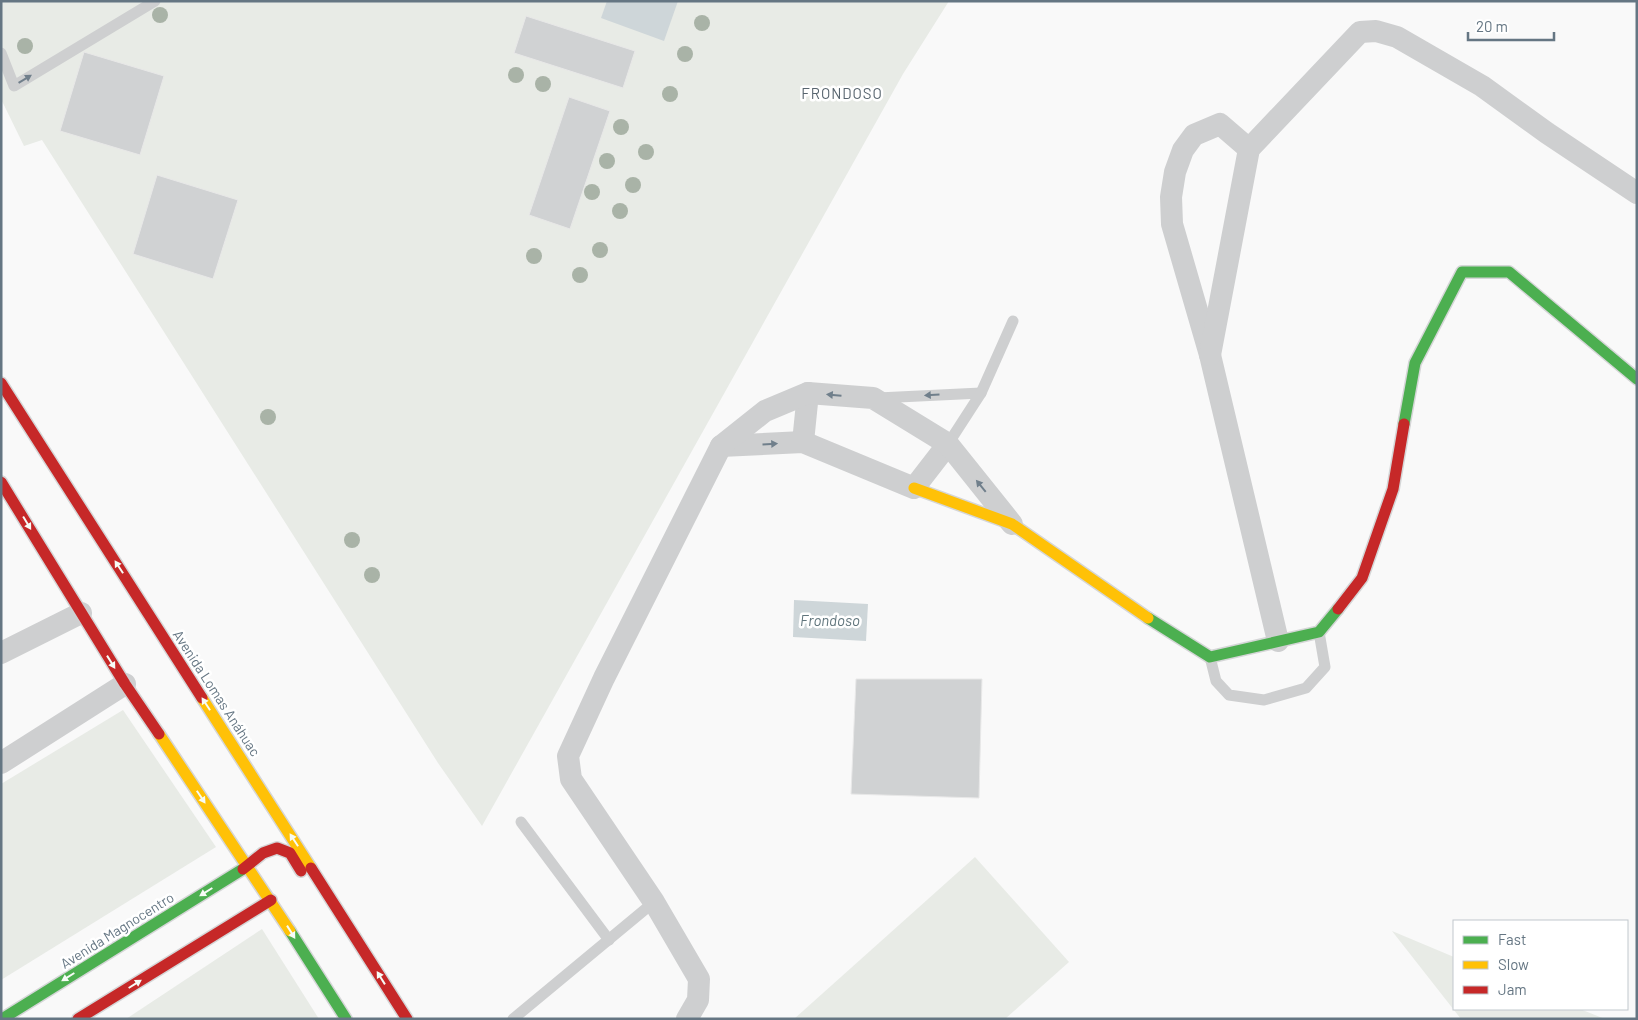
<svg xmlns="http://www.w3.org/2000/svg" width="1638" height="1020" font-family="Barlow,sans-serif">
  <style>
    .green { fill: #e8ebe6 }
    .water { fill: #ced6d9 }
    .building { fill: #d0d2d3; stroke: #e8e8e8 }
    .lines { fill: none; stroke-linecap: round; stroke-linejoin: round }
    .fast-casing { stroke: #d5d6d7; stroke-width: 14 }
    .slow-casing { stroke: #d5d6d7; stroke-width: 14 }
    .jam-casing { stroke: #d5d6d7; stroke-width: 14 }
    .lane { stroke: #cecfd0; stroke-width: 11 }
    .street { stroke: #cecfd0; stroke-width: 22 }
    .fast { stroke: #4caf50; stroke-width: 11 }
    .slow { stroke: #ffc107; stroke-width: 11 }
    .jam { stroke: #c62828; stroke-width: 11 }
    .tree { fill: #a9b3a7 }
    .oneway { fill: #707f8b }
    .oneway2 { fill: #f6fbf6 }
    .labels { text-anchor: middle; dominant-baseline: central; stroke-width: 5; stroke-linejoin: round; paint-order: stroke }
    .street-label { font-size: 14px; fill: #657683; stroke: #fff }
    .neighbourhood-label { font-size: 15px; letter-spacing: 1px; fill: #57646e; stroke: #fff }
    .water-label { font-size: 15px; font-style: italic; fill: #60757c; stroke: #fff }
  </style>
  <rect width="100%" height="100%" fill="#f9f9f9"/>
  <!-- green -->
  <g class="green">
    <polygon points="1,1 949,1 903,74 482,826 438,763 42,140 24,146 1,99"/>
    <polygon points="123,710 216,847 1,980 1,784"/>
    <polygon points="975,857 1069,962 1005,1019 794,1019"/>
    <polygon points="262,929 319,1019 126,1019"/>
    <polygon points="1392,931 1454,957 1454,1009 1580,1009 1605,1019 1461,1019"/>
  </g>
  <!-- water -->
  <g class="water">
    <polygon points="607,1 678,1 664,41 601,18"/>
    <polygon points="794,600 868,604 866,641 793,637"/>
  </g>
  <!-- building -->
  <g class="building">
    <polygon points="526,16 635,51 623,88 514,53"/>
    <polygon points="84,52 164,76 140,155 60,131"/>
    <polygon points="569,97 610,111 570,229 529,215"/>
    <polygon points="157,175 238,200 213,279 133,254"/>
    <polygon points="856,679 982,679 979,798 851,794"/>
  </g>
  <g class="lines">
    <!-- fast casing -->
    <g class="fast-casing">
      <g id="fast">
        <polyline points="1404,424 1415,363 1462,272 1509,272 1637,379"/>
        <polyline points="1148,618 1210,657 1319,632 1338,609"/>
        <polyline points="290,931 346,1019"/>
        <polyline points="2,1019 243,869"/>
      </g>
    </g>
    <!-- slow casing -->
    <g class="slow-casing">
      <g id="slow">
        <polyline points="914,488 1012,524 1148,618"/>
        <polyline points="202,698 311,868"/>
        <polyline points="159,734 290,931"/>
      </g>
    </g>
    <!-- jam casing -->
    <g class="jam-casing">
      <g id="jam">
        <polyline points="1,383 202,698"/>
        <polyline points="1,482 125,684 159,734"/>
        <polyline points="1338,609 1362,578 1393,489 1404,424"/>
        <polyline points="311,868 407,1019"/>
        <polyline points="243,869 263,853 277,848 290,853 301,871"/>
        <polyline points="78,1019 271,900"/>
      </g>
    </g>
    <!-- lane -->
    <g class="lane">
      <polyline points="1,53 14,86 155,1"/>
      <polyline points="878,398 981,393"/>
      <polyline points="948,444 981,393 1013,321"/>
      <polyline points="1210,657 1216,681 1229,695 1264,700 1306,688 1325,667 1319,632"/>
      <polyline points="521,822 609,940"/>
      <polyline points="513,1019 654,902"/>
    </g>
    <!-- street -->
    <g class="street">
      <polyline points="1249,149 1220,124 1194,135 1183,150 1175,172 1171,197 1172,224 1210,355 1278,641"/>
      <polyline points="1210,355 1249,149 1360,32 1376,31 1397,37 1482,86 1547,133 1637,193"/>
      <polyline points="803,442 808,393"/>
      <polyline points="721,446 803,442 914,488 948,444"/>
      <polyline points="1,653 81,613"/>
      <polyline points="1,763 125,684"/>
      <polyline points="687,1019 698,1000 699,979 654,902 571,779 568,756 604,678 721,446 765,411 808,393 873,398 948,444 1012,524"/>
    </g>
    <!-- fast -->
    <use href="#fast" class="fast"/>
    <!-- slow -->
    <use href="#slow" class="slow"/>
    <!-- jam -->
    <use href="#jam" class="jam"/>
  </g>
  <!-- trees -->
  <g class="tree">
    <circle cx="160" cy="15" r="8"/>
    <circle cx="702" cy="23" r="8"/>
    <circle cx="25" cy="46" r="8"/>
    <circle cx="685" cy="54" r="8"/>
    <circle cx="516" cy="75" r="8"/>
    <circle cx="543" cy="84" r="8"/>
    <circle cx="670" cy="94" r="8"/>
    <circle cx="621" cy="127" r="8"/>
    <circle cx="646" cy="152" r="8"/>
    <circle cx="607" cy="161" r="8"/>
    <circle cx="633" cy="185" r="8"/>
    <circle cx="592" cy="192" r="8"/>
    <circle cx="620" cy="211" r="8"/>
    <circle cx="600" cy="250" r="8"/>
    <circle cx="534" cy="256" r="8"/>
    <circle cx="580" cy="275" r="8"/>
    <circle cx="268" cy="417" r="8"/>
    <circle cx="352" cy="540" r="8"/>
    <circle cx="372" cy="575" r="8"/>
  </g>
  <!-- one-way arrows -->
  <defs><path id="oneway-solid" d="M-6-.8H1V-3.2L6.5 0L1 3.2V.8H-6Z" transform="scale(1.25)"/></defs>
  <g class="oneway">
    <use href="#oneway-solid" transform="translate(25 79) rotate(-31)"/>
    <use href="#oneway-solid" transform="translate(834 395) rotate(-175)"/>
    <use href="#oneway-solid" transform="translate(932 395) rotate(177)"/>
    <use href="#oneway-solid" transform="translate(770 444) rotate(-3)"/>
    <use href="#oneway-solid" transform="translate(981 486) rotate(-129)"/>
  </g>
  <g class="oneway2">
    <use href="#oneway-solid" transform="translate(27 523) rotate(59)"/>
    <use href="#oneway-solid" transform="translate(119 567) rotate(-123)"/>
    <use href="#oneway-solid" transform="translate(111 662) rotate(58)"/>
    <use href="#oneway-solid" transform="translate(206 704) rotate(-123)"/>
    <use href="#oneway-solid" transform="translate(201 797) rotate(56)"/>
    <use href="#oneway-solid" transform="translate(294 840) rotate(-123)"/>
    <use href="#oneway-solid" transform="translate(206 892) rotate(148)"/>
    <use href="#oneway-solid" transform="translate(291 932) rotate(58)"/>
    <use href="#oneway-solid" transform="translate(68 977) rotate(148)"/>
    <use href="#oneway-solid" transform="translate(381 978) rotate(-122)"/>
    <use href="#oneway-solid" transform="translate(135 984) rotate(-32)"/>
  </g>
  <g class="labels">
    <!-- street labels -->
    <g class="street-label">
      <text transform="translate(217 693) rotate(57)">Avenida Lomas Anáhuac</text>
      <text transform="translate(117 930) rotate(-32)">Avenida Magnocentro</text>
    </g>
    <!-- neighbourhood labels -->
    <g class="neighbourhood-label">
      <text x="842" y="93">FRONDOSO</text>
    </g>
    <!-- water labels -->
    <g class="water-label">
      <text x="830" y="620">Frondoso</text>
    </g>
  </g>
  <!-- border -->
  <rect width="1638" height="1020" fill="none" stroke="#657683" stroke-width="5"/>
  <!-- legend -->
  <rect x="1453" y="920" width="175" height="90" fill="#ffffff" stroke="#c1c8cd"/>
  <rect x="1463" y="936" width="25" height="8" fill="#4caf50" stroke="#c1c8cd"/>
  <text x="1498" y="945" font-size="15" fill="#657683">Fast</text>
  <rect x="1463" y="961" width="25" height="8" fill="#ffc107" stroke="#c1c8cd"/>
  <text x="1498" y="970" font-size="15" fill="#657683">Slow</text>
  <rect x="1463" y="986" width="25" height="8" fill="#c62828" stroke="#c1c8cd"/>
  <text x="1498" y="995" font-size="15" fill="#657683">Jam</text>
  <!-- scale -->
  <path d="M1468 32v8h86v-8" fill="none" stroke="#657683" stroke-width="2.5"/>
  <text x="1476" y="32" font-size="15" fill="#657683" stroke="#ffffff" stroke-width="4" paint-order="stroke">20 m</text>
</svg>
